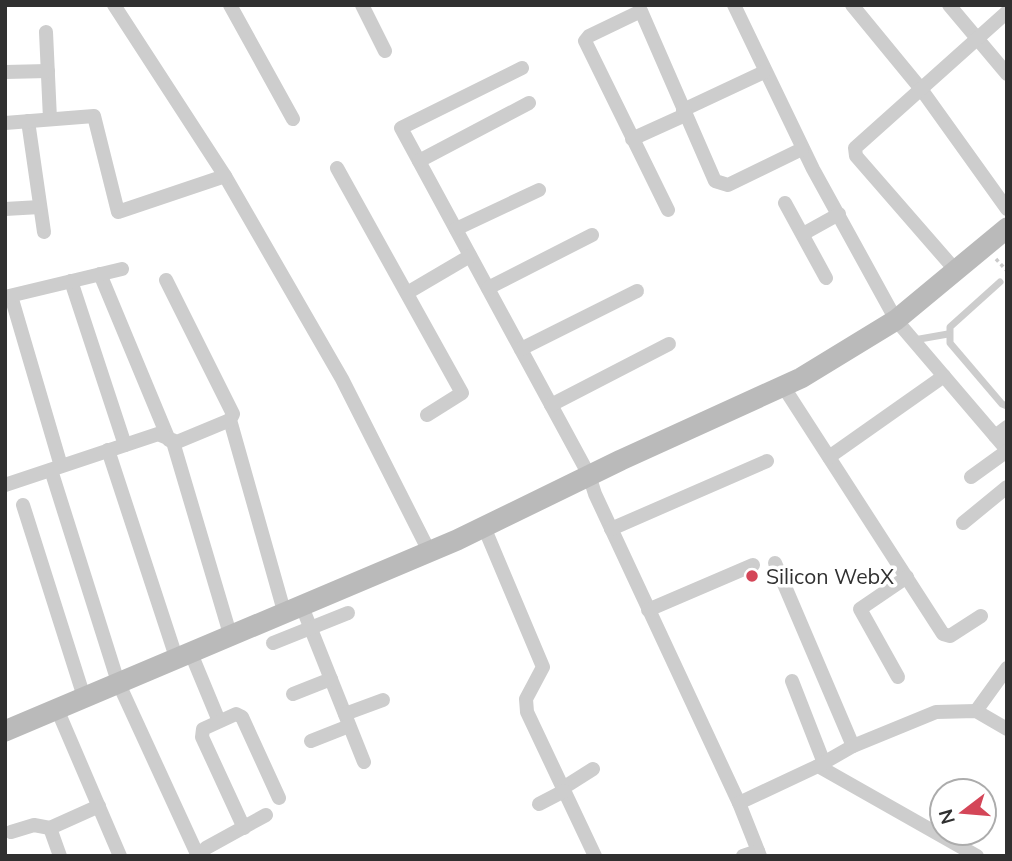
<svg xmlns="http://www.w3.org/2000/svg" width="1012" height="861" font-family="Mulish,sans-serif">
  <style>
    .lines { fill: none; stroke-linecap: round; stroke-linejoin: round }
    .path { stroke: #cacaca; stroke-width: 3.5; stroke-dasharray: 3.5 3.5; stroke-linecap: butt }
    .lane { stroke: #cdcdcd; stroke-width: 7 }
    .street { stroke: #cdcdcd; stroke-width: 14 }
    .secondary { stroke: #bababa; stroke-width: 21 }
    .poi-dot { fill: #d44658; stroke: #fff; stroke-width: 2.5 }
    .labels { text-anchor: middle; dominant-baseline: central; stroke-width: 7; stroke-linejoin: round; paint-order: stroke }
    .poi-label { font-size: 21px; fill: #303030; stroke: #fff; text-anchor: start }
  </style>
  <rect width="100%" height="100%" fill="#fff"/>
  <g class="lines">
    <!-- path -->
    <polyline class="path" points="996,259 1007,271"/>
    <!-- lane -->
    <g class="lane">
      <polyline points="1000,282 950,327 950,343 1002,404 1007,406"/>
      <polyline points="914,340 948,334"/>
    </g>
    <!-- street -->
    <g class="street">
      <polyline points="114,5 225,176 342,379 429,551"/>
      <polyline points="230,5 293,119"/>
      <polyline points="362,5 385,51"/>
      <polyline points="734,5 813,169 896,320 1007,450"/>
      <polyline points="852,5 921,89 1007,209"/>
      <polyline points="949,5 1007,74"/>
      <polyline points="46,32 50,119"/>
      <polyline points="522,68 401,128 589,475 595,494 739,803 760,856"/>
      <polyline points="5,72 48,71"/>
      <polyline points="683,110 764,72"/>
      <polyline points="28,121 44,232"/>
      <polyline points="5,123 94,116 118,212 225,176"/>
      <polyline points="632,139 685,115"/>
      <polyline points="419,161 529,103"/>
      <polyline points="337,168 462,393 427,415"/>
      <polyline points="785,203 826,278"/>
      <polyline points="5,209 40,207"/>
      <polyline points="668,210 585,41 589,36 641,11 715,181 728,185 802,149"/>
      <polyline points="456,229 539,190"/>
      <polyline points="803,234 839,214"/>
      <polyline points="957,272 856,156 855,148 1007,12"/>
      <polyline points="100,274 169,440"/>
      <polyline points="166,280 233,414 230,420 284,611"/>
      <polyline points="71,281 125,445"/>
      <polyline points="488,288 592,235"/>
      <polyline points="407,293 470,256"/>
      <polyline points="11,296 61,466"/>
      <polyline points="5,297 122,269"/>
      <polyline points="521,349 637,291"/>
      <polyline points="783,386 943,634 950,636 981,616"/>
      <polyline points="551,405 669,344"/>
      <polyline points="995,436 1007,427"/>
      <polyline points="173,442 230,634"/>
      <polyline points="108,450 176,657"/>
      <polyline points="829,457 944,376"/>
      <polyline points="51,470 118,682 198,856"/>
      <polyline points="971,477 1007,451"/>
      <polyline points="5,485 158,434 177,442 230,420"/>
      <polyline points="23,505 84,697"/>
      <polyline points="963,523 1007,487"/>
      <polyline points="484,527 543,667 526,699 527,712 595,856"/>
      <polyline points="611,529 767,461"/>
      <polyline points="775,563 853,746"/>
      <polyline points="301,604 364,762"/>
      <polyline points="648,610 753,565"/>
      <polyline points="273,643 348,613"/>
      <polyline points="190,651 219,721"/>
      <polyline points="898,677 860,609 907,577"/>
      <polyline points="792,681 824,763"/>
      <polyline points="293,694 331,679"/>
      <polyline points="57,709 120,856"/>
      <polyline points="976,711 1007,668"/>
      <polyline points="345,714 383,700"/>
      <polyline points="311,741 349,726"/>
      <polyline points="818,766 977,856"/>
      <polyline points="563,788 593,769"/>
      <polyline points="739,803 818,766 853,746 936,712 976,711 1007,729"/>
      <polyline points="539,804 564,791"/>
      <polyline points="244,828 202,737 203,729 236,714 242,717 279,798"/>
      <polyline points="11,832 34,825 50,828"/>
      <polyline points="206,848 266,815"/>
      <polyline points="60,856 50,828 99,806"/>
      <polyline points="743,856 758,851"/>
    </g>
    <!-- secondary -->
    <polyline class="secondary" points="5,731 457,540 621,460 801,378 896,320 1007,228"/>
  </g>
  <!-- markers -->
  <circle class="poi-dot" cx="752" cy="576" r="7"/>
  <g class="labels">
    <!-- poi labels -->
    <g class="poi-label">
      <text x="766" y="576">Silicon WebX</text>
    </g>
  </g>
  <!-- border -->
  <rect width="1012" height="861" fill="none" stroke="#303030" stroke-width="14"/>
  <!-- north arrow -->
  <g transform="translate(963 812) rotate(254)"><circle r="33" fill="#ffffff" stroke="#acacac" stroke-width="2"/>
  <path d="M0-5L12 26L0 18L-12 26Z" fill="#d44658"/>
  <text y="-10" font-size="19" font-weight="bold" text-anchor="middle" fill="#303030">N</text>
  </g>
</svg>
